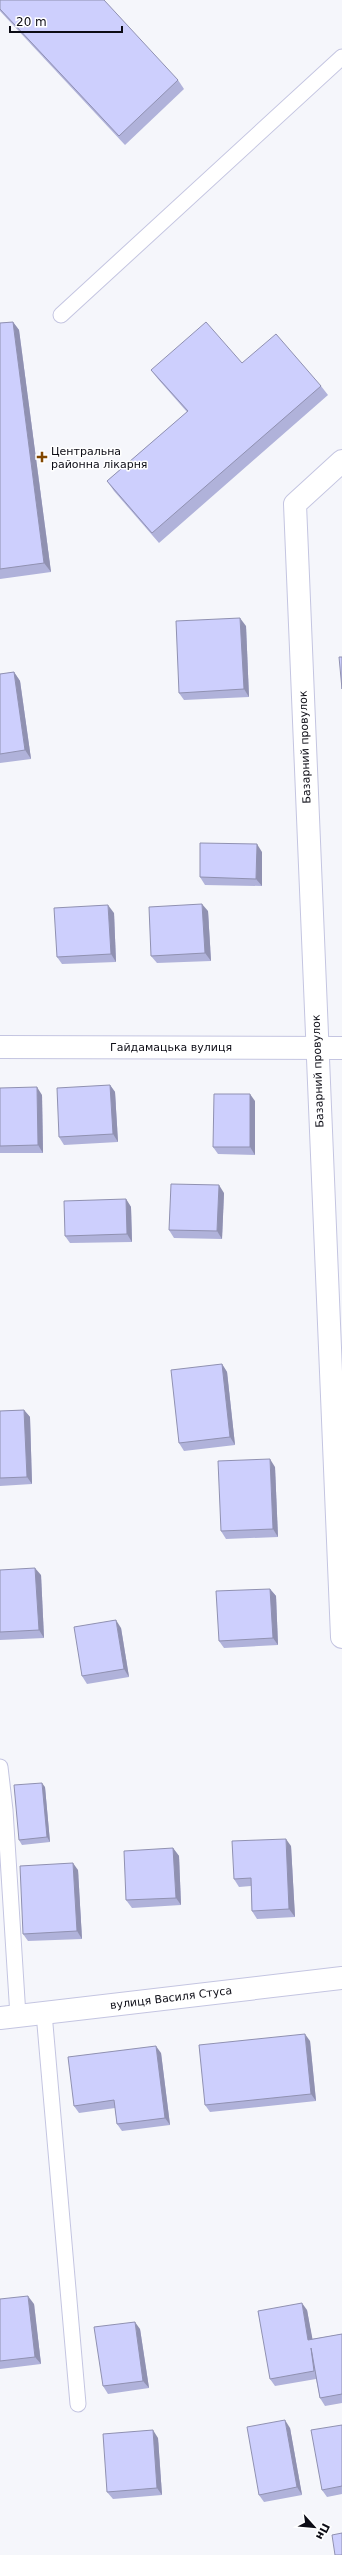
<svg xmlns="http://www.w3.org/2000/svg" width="342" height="2555" font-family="'DejaVu Sans',sans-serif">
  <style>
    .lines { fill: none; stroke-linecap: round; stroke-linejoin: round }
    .lane-casing { stroke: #c4c5e1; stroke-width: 17 }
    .street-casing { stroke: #c4c5e1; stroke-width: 24 }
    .lane { stroke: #fff; stroke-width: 15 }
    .street { stroke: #fff; stroke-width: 22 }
    .wall { fill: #b0b2da }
    .shaded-wall { fill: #9091b1 }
    .building { fill: #cdcffd; stroke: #9091b1 }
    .poi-dot { fill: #824700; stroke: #fff; stroke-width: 1.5 }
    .labels { text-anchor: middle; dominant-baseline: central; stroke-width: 3; stroke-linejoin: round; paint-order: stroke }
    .poi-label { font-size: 11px; fill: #0c0c15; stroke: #fff; text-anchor: start }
    .street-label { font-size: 11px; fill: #0c0c15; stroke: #fff }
  </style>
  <rect width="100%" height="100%" fill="#f5f6fb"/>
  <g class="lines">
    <!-- lane casing -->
    <g class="lane-casing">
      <g id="lane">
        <polyline points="61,315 342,57"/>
        <polyline points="0,1767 5,1810 18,2016"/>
        <polyline points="44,2013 78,2404"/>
      </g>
    </g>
    <!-- street casing -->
    <g class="street-casing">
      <g id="street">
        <polyline points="342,461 295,504 342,1637"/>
        <polyline points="0,1047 342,1048"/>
        <polyline points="0,2018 342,1978"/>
      </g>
    </g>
    <!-- lane -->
    <use href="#lane" class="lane"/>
    <!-- street -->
    <use href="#street" class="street"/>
  </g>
  <!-- wall -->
  <g class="wall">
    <polygon points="0,0 178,80 184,89 125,145 0,11"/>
    <polygon points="13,322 19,330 51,572 0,579 0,323"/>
    <polygon points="242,363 321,386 328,395 159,543 114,491 107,481 187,412 158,379 151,370"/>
    <polygon points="246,626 249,697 184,700 179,693"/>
    <polygon points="14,672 20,681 31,759 0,763 0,674"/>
    <polygon points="262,852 262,886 205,885 200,877"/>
    <polygon points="208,911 211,961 157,963 151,956"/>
    <polygon points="114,913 116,962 62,964 57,957"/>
    <polygon points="110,1085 115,1092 118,1142 64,1145 59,1137"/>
    <polygon points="0,1088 42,1095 43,1153 0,1153"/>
    <polygon points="255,1101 255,1155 218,1154 213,1147"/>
    <polygon points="224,1193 222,1239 174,1238 169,1230"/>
    <polygon points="126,1199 131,1207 132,1242 70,1243 65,1236"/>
    <polygon points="222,1364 227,1372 235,1445 184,1451 179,1443"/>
    <polygon points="24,1410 30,1417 32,1484 0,1486 0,1411"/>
    <polygon points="275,1467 278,1537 226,1539 221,1531"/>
    <polygon points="0,1570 41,1575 44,1638 0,1640"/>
    <polygon points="270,1589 276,1596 278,1645 224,1648 219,1641"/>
    <polygon points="121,1628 129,1677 87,1684 82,1676"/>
    <polygon points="45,1787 50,1842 22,1845 19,1840"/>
    <polygon points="291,1846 295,1917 257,1919 252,1911 251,1886 239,1887 234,1879"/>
    <polygon points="173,1848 179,1856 181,1905 132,1908 126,1900"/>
    <polygon points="78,1870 82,1939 28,1941 23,1934"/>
    <polygon points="310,2041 316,2101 210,2112 205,2105"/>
    <polygon points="161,2053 170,2125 122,2131 117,2124 115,2108 79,2113 74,2106"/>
    <polygon points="0,2299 34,2304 41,2364 0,2369"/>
    <polygon points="307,2310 312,2339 342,2334 342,2403 325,2406 320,2398 316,2379 275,2386 270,2379"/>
    <polygon points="140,2329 149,2388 108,2394 103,2386"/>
    <polygon points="342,2425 342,2494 327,2497 322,2490"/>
    <polygon points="290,2428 302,2495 264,2502 259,2495"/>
    <polygon points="158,2438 162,2495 113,2499 107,2492"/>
  </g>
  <!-- shaded-wall -->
  <g class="shaded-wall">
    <polygon points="13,322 19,330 51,572 44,563"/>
    <polygon points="240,618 246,626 249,697 244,689"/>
    <polygon points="14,672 20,681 31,759 25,750"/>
    <polygon points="257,844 262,852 262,886 256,879"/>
    <polygon points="202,904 208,911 211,961 205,953"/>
    <polygon points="108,905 114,913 116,962 111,954"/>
    <polygon points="110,1085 115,1092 118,1142 113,1134"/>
    <polygon points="37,1087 42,1095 43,1153 38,1145"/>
    <polygon points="250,1094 255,1101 255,1155 250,1147"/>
    <polygon points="219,1185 224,1193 222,1239 217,1231"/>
    <polygon points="126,1199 131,1207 132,1242 127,1234"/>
    <polygon points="222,1364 227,1372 235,1445 230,1437"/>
    <polygon points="24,1410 30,1417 32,1484 27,1477"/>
    <polygon points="270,1459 275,1467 278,1537 273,1529"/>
    <polygon points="35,1568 41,1575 44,1638 39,1630"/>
    <polygon points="270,1589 276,1596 278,1645 273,1638"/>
    <polygon points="116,1620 121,1628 129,1677 124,1669"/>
    <polygon points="42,1783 45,1787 50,1842 47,1837"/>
    <polygon points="286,1839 291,1846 295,1917 289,1909"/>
    <polygon points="173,1848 179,1856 181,1905 176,1898"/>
    <polygon points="73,1863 78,1870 82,1939 77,1931"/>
    <polygon points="305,2034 310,2041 316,2101 311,2094"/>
    <polygon points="156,2046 161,2053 170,2125 165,2118"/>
    <polygon points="28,2296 34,2304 41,2364 35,2357"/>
    <polygon points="302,2303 307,2310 314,2347 308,2340"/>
    <polygon points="135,2322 140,2329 149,2388 143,2381"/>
    <polygon points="285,2420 290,2428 302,2495 297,2487"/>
    <polygon points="153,2430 158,2438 162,2495 157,2488"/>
  </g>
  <!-- building -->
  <g class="building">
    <polygon points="0,0 104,0 178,80 119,136 0,9"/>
    <polygon points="13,322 44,563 0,569 0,323"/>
    <polygon points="206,322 242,363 276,334 321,386 152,533 107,481 188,411 151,370"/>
    <polygon points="240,618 244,689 179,693 176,621"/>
    <polygon points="339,657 342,657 342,689"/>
    <polygon points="14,672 25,750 0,754 0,674"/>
    <polygon points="200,843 257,844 256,879 200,877"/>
    <polygon points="202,904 205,953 151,956 149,907"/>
    <polygon points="108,905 111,954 57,957 54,908"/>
    <polygon points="110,1085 113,1134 59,1137 57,1088"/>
    <polygon points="37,1087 38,1145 0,1146 0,1088"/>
    <polygon points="214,1094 250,1094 250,1147 213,1147"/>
    <polygon points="171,1184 219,1185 217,1231 169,1230"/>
    <polygon points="126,1199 127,1234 65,1236 64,1201"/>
    <polygon points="222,1364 230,1437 179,1443 171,1370"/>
    <polygon points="24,1410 27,1477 0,1478 0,1411"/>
    <polygon points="270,1459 273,1529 221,1531 218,1461"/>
    <polygon points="35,1568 39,1630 0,1632 0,1570"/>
    <polygon points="270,1589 273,1638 219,1641 216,1591"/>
    <polygon points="116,1620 124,1669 82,1676 74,1627"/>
    <polygon points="42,1783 47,1837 19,1840 14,1785"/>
    <polygon points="286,1839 289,1909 252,1911 251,1878 234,1879 232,1841"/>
    <polygon points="173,1848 176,1898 126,1900 124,1851"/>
    <polygon points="73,1863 77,1931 23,1934 20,1866"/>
    <polygon points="305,2034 311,2094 205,2105 199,2045"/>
    <polygon points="156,2046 165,2118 117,2124 114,2100 74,2106 68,2057"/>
    <polygon points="28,2296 35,2357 0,2361 0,2299"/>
    <polygon points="302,2303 308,2340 342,2334 342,2394 320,2398 311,2348 314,2371 270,2379 258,2311"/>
    <polygon points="135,2322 143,2381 103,2386 94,2327"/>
    <polygon points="285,2420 297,2487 259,2495 247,2427"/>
    <polygon points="342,2425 342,2486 322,2490 311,2430"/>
    <polygon points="153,2430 157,2488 107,2492 103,2434"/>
    <polygon points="342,2533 342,2555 335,2555 332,2535"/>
  </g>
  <!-- markers -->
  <path class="poi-dot" d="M40 451h4v4h4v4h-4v4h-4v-4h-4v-4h4z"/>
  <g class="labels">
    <!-- poi labels -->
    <g class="poi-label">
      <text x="51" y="451">Центральна<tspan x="51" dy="13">районна лікарня</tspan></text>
    </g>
    <!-- street labels -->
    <g class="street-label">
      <text transform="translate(305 747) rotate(-92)">Базарний провулок</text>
      <text x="171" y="1047">Гайдамацька вулиця</text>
      <text transform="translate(318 1071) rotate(-92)">Базарний провулок</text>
      <text transform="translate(171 1998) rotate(-7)">вулиця Василя Стуса</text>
    </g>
  </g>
  <!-- north arrow -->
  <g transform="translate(314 2527) rotate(117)" stroke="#ffffff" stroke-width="3" paint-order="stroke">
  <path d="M0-3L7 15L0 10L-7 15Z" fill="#0c0c15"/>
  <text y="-6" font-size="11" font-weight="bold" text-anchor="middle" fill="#0c0c15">Пн</text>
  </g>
  <!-- scale -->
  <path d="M10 26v6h112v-6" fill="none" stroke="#0c0c15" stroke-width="2"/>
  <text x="16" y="26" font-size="12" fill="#0c0c15" stroke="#ffffff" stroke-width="3" paint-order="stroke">20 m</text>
</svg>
